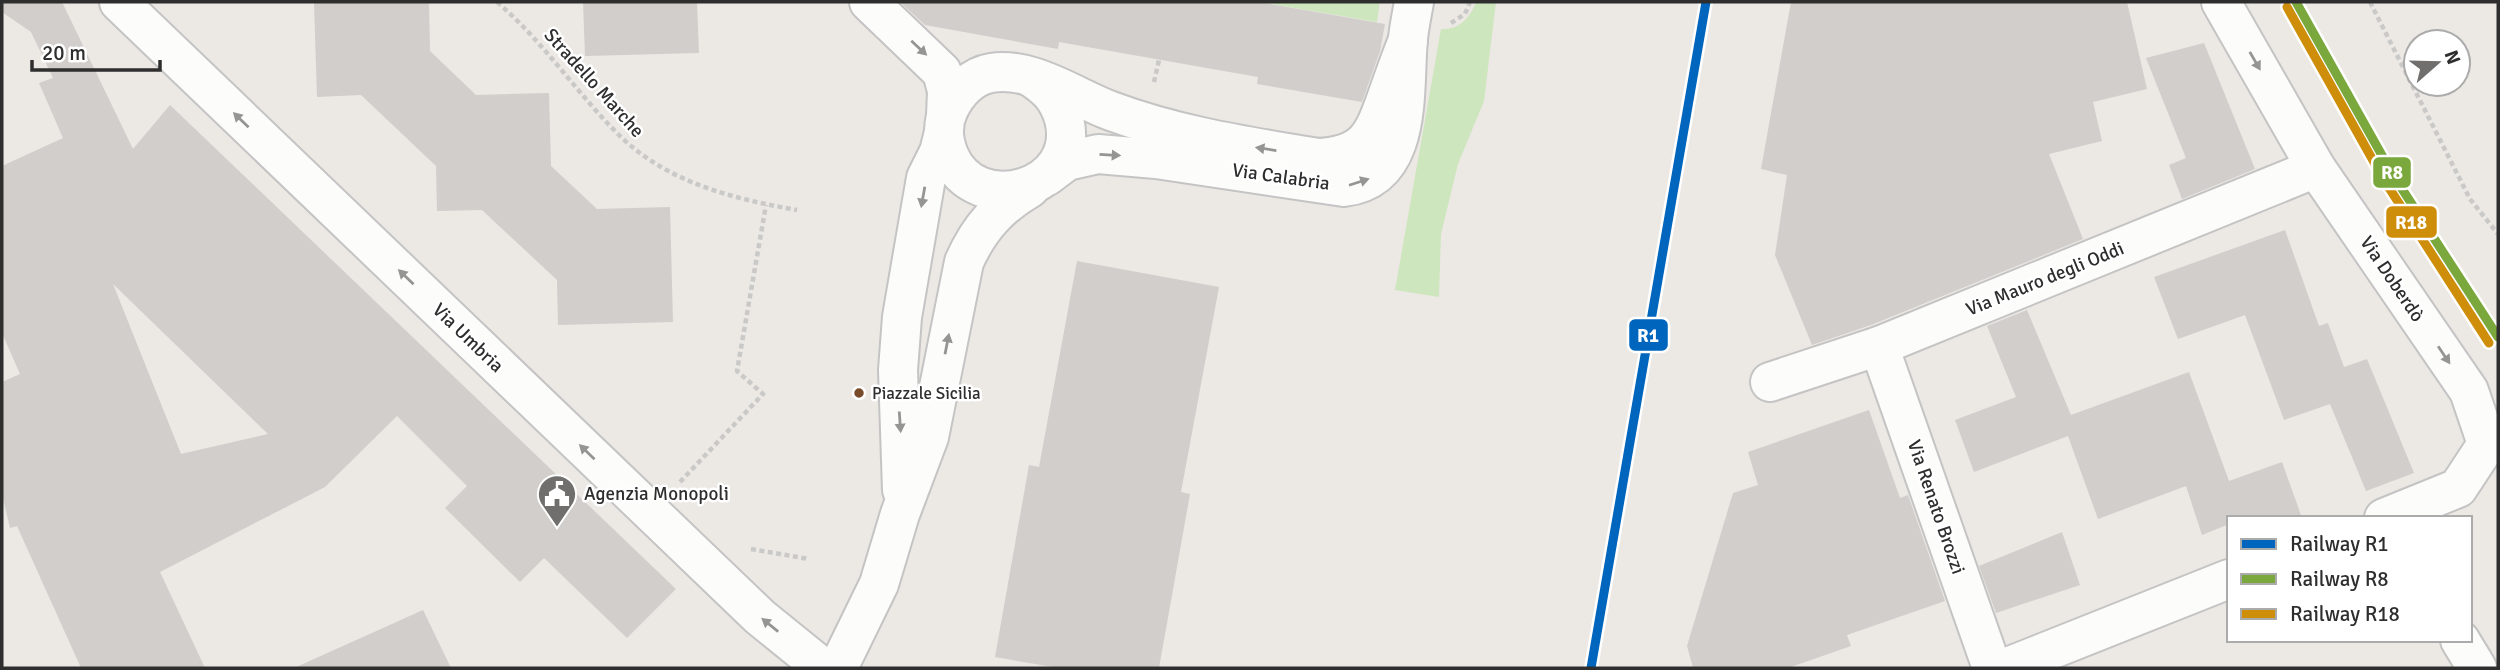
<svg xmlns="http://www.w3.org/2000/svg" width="2500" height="670" font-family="Signika,sans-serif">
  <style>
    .green { fill: #cee6be }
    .building { fill: #d1cecb; fill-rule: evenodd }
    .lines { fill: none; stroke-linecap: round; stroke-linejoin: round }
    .minor-casing { stroke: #c5c4c5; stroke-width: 42 }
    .path { stroke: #c9c9c8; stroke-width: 4.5; stroke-dasharray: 5 3.5; stroke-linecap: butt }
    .minor { stroke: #fcfcfb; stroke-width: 38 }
    .rail-1-casing { stroke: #fff; stroke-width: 14 }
    .rail-2-casing { stroke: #fff; stroke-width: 14 }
    .rail-3-casing { stroke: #fff; stroke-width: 14 }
    .rail-1 { stroke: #0065bd; stroke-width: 9 }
    .rail-2 { stroke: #7aa83c; stroke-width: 9 }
    .rail-3 { stroke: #cf8e09; stroke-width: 9 }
    .oneway { fill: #959594 }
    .bus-dot { fill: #7a4b2a; stroke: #fff; stroke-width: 2.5 }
    .labels { text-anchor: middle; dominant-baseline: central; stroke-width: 5; stroke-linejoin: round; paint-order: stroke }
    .bus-label { font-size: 17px; fill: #2e2e2e; stroke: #fff; text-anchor: start }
    .street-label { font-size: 19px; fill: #2e2e2e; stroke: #fff }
    .poi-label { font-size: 19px; fill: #2e2e2e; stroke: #fff; text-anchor: start }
    .line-badge { stroke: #fff; stroke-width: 2.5 }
    .badge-label { font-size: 19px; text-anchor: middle; font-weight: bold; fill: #fff }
  </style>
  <rect width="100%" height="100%" fill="#ece8e4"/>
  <!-- green -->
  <g class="green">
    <polygon points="1259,2 1380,2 1377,22"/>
    <path d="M1476,2h20l-12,99 -26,63 -17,70 -2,63 -44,-7 46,-261c18,1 29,-11 35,-27z"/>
  </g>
  <!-- building -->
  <g class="building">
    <path d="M2,2h60l71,147 37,-44 506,484 -49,49 -83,-80 -24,24 -75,-74 22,-22 -70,-70 -72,71 -165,85 45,96h-124l-64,-142 -7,2 -8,-34v-112l18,-8 -18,-41v-167l61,-28 -24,-55 14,-5 -22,-46 -29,-20zM113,284l155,150 -87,20z"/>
    <polygon points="314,2 429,2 430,51 476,95 549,93 551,166 597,209 670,207 673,322 558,325 557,280 482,210 437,211 436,166 361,95 317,97"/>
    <polygon points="583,2 697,2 699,53 585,56"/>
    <polygon points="900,2 1259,2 1385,24 1380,51 1362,102 1257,84 1258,77 1059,42 1058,49 925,25"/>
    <polygon points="1791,2 2127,2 2147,89 2093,102 2102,141 2049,154 2083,239 1871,325 1812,345 1775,255 1787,175 1761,169"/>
    <polygon points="2204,43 2255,169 2182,199 2169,165 2186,158 2146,58"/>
    <polygon points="2285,230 2319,326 2328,323 2344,367 2367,359 2414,473 2366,491 2330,404 2284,420 2245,315 2178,339 2154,277"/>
    <polygon points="1077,261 1219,287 1181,492 1190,494 1159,668 1058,668 995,657 1029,465 1039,467"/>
    <polygon points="2027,310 2071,415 2189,372 2229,481 2282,462 2302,518 2229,518 2229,524 2202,535 2186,486 2098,519 2068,436 1974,472 1955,420 2016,397 1987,326"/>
    <polygon points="1869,410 1900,498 1908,495 1945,601 1847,635 1851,646 1788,668 1693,668 1687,646 1733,493 1758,485 1748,452"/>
    <polygon points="2062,532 2080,585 1996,613 1979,566"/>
    <polygon points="423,610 451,668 294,668"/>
  </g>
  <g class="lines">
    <!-- minor casing -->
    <g class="minor-casing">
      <g id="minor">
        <polyline points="119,2 760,617 823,668"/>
        <polyline points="869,2 942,72 947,91 946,116"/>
        <polyline points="2221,2 2316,168 2469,391 2487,444 2458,488 2384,518"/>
        <path d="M1029,76c18,11 29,22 35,43 18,70 -88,101 -115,36 -6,-15 -7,-32 0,-46 8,-17 23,-33 42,-36 40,-7 83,24 120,38 67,25 135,35 206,47 51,-2 57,-25 72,-67 6,-17 12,-34 19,-51"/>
        <path d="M1047,176l20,-15 31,-7 58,5 188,28c71,-9 59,-98 64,-148 1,-12 4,-25 6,-37"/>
        <polyline points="1879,346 1992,668"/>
        <polyline points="1770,382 1879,346 2316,168"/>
        <polyline points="902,490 898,370 902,317 926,178 939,152 944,132"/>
        <polyline points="2460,640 2477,668"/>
        <path d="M838,668l41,-84 21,-70 29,-77 35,-175c15,-34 35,-56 66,-74"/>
        <polyline points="2005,668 2229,579"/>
      </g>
    </g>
    <!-- path -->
    <g class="path">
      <path d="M497,2c47,40 80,92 124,135 48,46 113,62 176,73"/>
      <polyline points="2370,2 2470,199 2498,234"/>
      <polyline points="1451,23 1465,14 1470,2"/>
      <polyline points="1154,82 1159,60"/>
      <polyline points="680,482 763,394 737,371 766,205"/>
      <polyline points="751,549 809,559"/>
    </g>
    <!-- minor -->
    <use href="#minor" class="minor"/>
    <!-- rail-1 casing -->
    <g class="rail-1-casing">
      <polyline id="rail-1" points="1591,668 1706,2"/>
    </g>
    <!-- rail-2 casing -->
    <g class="rail-2-casing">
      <polyline id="rail-2" points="2296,2 2393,175 2498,337"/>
    </g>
    <!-- rail-3 casing -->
    <g class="rail-3-casing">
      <polyline id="rail-3" points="2287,7 2384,180 2489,343"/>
    </g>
    <!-- rail-1 -->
    <use href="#rail-1" class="rail-1"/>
    <!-- rail-2 -->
    <use href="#rail-2" class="rail-2"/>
    <!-- rail-3 -->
    <use href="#rail-3" class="rail-3"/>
  </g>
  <!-- one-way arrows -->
  <defs><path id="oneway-solid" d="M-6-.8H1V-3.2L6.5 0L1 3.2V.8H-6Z" transform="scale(1.75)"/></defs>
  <g class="oneway">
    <use href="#oneway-solid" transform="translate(919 48) rotate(43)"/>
    <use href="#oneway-solid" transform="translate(2255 61) rotate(60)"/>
    <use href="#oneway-solid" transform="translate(241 120) rotate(-136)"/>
    <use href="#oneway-solid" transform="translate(1266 149) rotate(-171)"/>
    <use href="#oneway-solid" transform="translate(1110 155) rotate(3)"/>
    <use href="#oneway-solid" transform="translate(1359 182) rotate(-18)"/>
    <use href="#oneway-solid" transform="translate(923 197) rotate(100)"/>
    <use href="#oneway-solid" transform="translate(406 277) rotate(-136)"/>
    <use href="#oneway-solid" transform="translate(947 344) rotate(-79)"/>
    <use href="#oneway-solid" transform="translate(2444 355) rotate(56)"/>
    <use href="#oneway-solid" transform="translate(900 422) rotate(86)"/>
    <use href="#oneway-solid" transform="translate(587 452) rotate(-136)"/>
    <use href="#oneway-solid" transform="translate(770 625) rotate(-141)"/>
  </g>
  <!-- icons -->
  <defs>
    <g id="civic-pin" transform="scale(2.0125)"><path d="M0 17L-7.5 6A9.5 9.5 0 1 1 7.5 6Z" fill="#706f6e" stroke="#fff"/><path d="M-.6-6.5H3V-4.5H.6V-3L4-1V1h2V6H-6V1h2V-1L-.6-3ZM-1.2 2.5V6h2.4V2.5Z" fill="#fff"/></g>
  </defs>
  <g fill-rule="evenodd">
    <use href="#civic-pin" x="557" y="494"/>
  </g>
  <!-- markers -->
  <circle class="bus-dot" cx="859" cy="393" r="6"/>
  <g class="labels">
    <!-- bus labels -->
    <g class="bus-label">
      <text x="872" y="393">Piazzale Sicilia</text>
    </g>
    <!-- street labels -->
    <g class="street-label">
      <text transform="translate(594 83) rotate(48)">Stradello Marche</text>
      <text transform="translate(1281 177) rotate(8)">Via Calabria</text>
      <text transform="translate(2045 279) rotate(-22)">Via Mauro degli Oddi</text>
      <text transform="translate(2392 279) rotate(56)">Via Doberdò</text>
      <text transform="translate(468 338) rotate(44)">Via Umbria</text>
      <text transform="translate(1936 507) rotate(71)">Via Renato Brozzi</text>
    </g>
    <!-- poi labels -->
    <g class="poi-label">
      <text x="584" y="494">Agenzia Monopoli</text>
    </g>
  </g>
  <g class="line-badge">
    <rect x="2372" y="156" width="40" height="33" rx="7" fill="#7aa83c"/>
    <rect x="2385" y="205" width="53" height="34" rx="7" fill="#cf8e09"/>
    <rect x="1628" y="318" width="41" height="34" rx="7" fill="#0065bd"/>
  </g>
  <g class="badge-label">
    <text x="2392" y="179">R8</text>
    <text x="2411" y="229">R18</text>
    <text x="1648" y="342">R1</text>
  </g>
  <!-- border -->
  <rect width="2500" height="670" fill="none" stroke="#2e2e2e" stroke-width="7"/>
  <!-- legend -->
  <rect x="2227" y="516" width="245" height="126" fill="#ffffff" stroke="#ababab" stroke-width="2"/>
  <rect x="2241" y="539" width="35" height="10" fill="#0065bd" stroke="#ababab" stroke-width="2"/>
  <text x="2290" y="551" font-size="21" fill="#2e2e2e">Railway R1</text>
  <rect x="2241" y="574" width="35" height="10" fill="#7aa83c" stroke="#ababab" stroke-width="2"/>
  <text x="2290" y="586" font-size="21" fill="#2e2e2e">Railway R8</text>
  <rect x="2241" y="609" width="35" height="10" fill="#cf8e09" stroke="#ababab" stroke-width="2"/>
  <text x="2290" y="621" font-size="21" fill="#2e2e2e">Railway R18</text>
  <!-- north arrow -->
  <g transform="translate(2437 63) rotate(70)"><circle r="33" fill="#ffffff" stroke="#ababab" stroke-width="2"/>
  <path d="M0-5L12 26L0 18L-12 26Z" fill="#706f6e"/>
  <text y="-10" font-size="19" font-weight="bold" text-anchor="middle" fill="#2e2e2e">N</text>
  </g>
  <!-- scale -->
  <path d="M32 60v10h128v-10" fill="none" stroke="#2e2e2e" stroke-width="3.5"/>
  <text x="42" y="60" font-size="21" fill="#2e2e2e" stroke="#ffffff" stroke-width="5" paint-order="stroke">20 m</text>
</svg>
